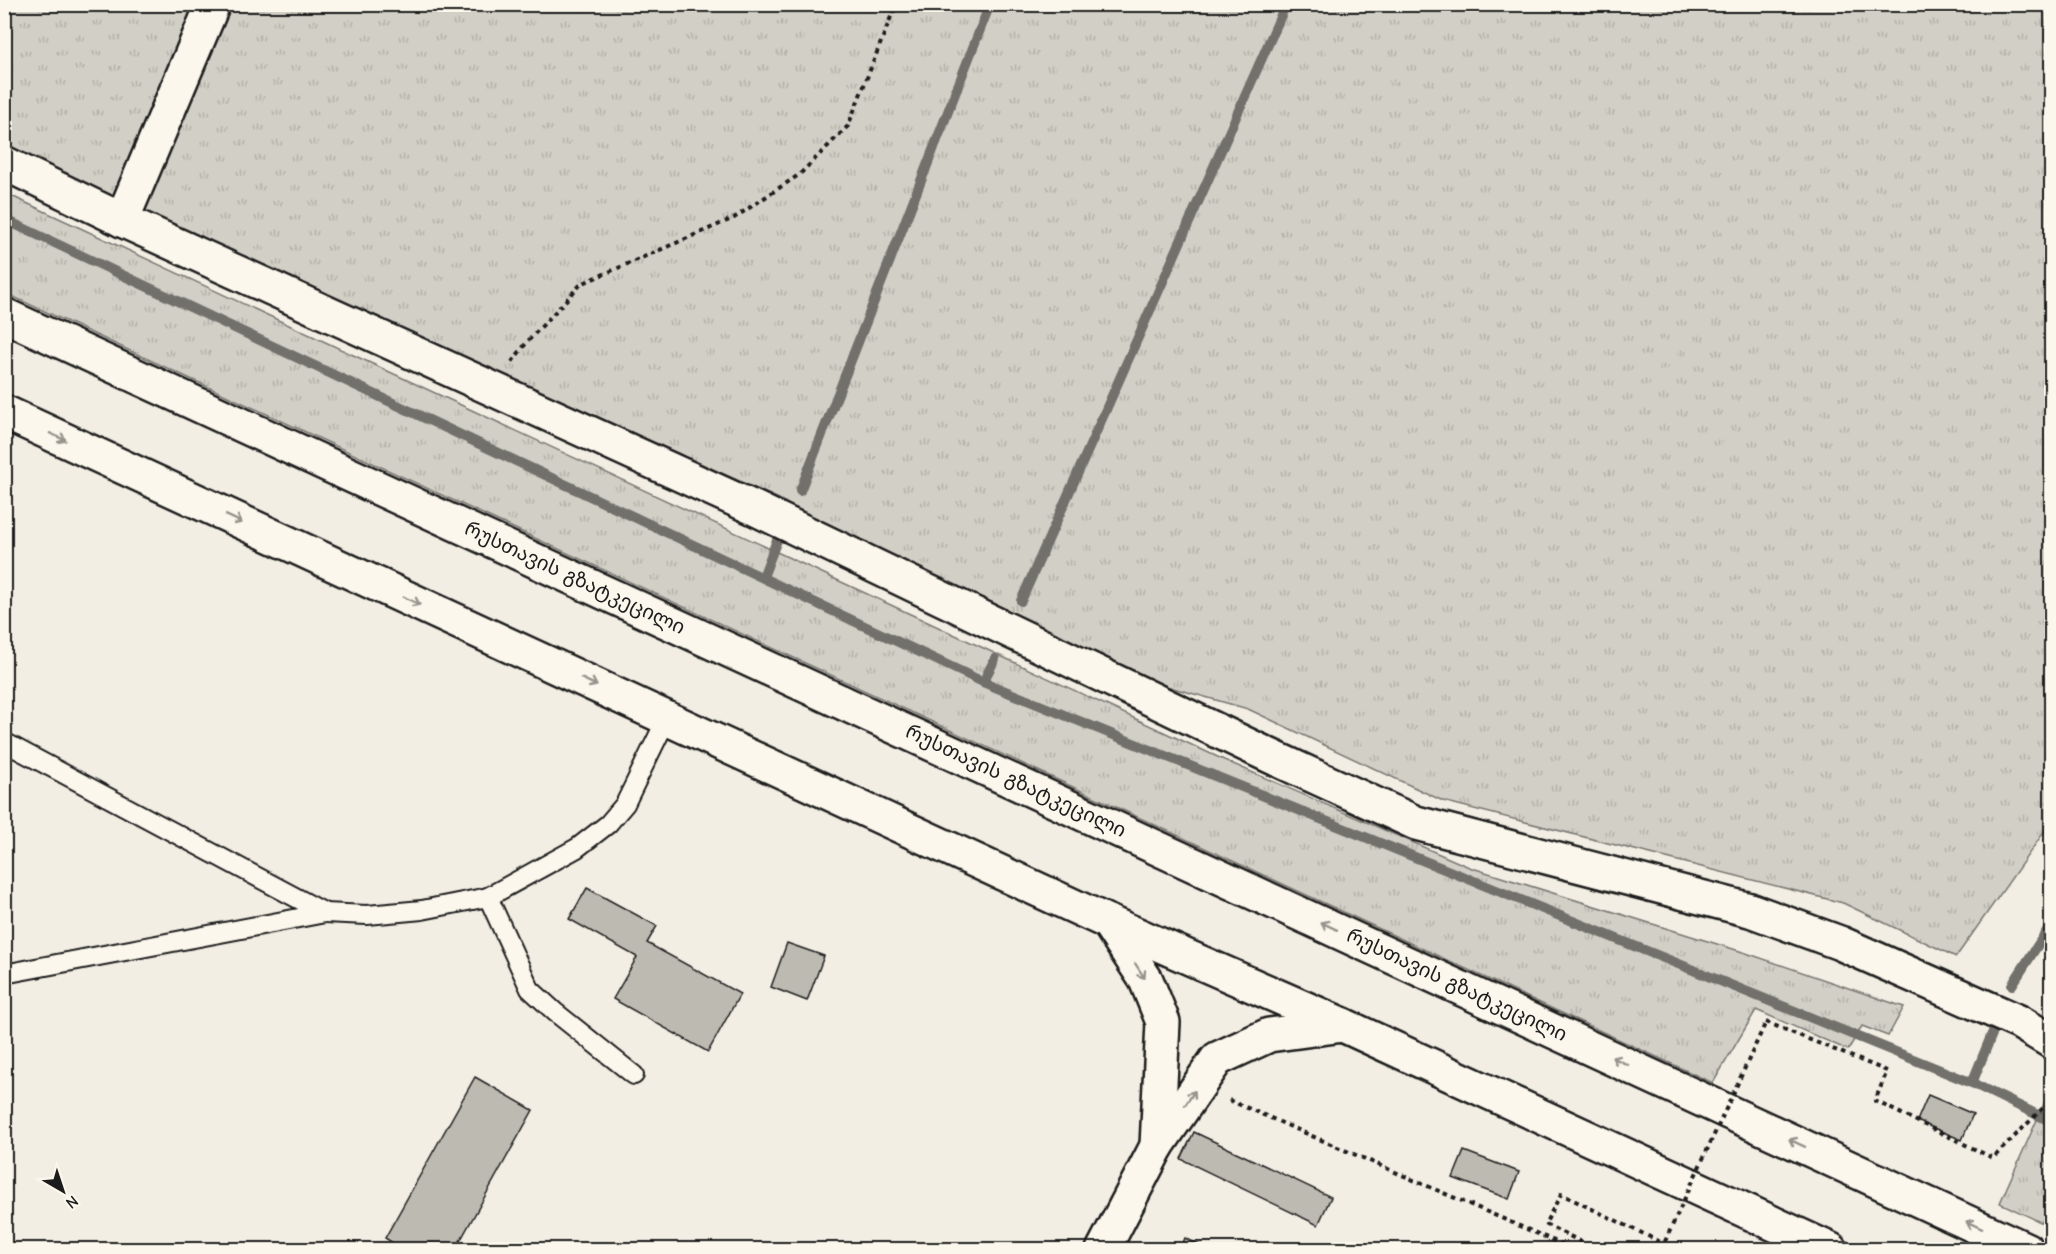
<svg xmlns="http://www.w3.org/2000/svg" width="2056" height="1254" font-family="'Comic Neue','Noto Sans Georgian',sans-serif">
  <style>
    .grass { fill: url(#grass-tufts); stroke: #777671; stroke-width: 1.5 }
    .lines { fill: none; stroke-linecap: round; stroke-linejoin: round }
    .stream { stroke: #716f6b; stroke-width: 10 }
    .building { fill: #bdbab1; stroke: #1c1c1c; stroke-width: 1.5 }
    .service-casing { stroke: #1c1c1c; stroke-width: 22 }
    .minor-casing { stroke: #1c1c1c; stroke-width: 38 }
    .tertiary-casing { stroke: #1c1c1c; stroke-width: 38 }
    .motorway-casing { stroke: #1c1c1c; stroke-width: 38 }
    .path { stroke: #1c1c1c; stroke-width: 4; stroke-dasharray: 4.5 4.5; stroke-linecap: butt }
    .service { stroke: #fbf7ec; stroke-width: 18 }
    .minor { stroke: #fbf7ec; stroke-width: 33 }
    .tertiary { stroke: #fbf7ec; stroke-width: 33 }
    .motorway { stroke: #fbf7ec; stroke-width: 33 }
    .path-bridge { stroke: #1c1c1c; stroke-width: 4; stroke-dasharray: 4.5 4.5; stroke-linecap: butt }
    .oneway { stroke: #97948e }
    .labels { text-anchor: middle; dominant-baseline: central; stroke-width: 4.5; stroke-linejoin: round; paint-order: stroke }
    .street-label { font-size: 20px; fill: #1c1c1c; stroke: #fbf7ec }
  </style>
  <defs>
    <pattern id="grass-tufts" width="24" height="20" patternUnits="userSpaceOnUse" patternTransform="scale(1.5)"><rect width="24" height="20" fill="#d2cfc6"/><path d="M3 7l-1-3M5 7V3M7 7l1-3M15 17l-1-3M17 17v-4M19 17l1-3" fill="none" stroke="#b4b1aa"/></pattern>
  </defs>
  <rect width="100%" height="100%" fill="#f2eee4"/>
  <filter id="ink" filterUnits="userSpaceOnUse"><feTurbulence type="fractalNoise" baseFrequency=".0167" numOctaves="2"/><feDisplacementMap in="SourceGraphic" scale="12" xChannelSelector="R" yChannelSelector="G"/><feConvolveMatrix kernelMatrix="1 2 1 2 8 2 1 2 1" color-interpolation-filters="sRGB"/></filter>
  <g filter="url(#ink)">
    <!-- grass -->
    <g class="grass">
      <polygon points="4,5 2051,5 2051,822 1956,957 1843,903 1443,801 1248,709 1098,667 871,563 779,499 468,358 283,283 5,146"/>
      <polygon points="5,193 1224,760 1469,867 1746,953 1904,1007 1888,1036 1862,1026 1848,1050 1756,1010 1713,1083 5,293"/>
      <polygon points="2048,1095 2052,1096 2051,1227 2000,1203"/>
    </g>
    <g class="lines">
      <!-- stream -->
      <g class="stream">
        <polyline points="4,219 983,682 1972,1083 2052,1122"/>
        <polyline points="800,491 990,4"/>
        <polyline points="763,577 777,540"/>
        <polyline points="1021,601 1286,4"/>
        <polyline points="983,682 995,659"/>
        <polyline points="2012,985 2052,923"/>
        <polyline points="1972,1083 1992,1034"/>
      </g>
    </g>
    <!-- building -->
    <g class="building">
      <polygon points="587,888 657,926 647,943 740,994 708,1052 613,999 637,957 569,919"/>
      <polygon points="787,943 824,956 807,1001 771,987"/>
      <polygon points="475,1077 533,1110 455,1250 404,1250 385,1238"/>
      <polygon points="1928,1095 1973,1114 1962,1140 1917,1121"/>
      <polygon points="1194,1132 1331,1197 1318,1225 1181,1159"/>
      <polygon points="1464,1151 1519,1172 1509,1199 1453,1178"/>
      <polygon points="1185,1238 1210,1250 1180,1250"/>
    </g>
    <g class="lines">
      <!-- service casing -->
      <g class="service-casing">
        <g id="service">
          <polyline points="4,742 325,913 367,915 422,910 488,897 577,848 608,824 625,804 667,718"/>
          <polyline points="488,897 530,989 555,1012 634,1075"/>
          <polyline points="4,974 325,913"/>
        </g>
      </g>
      <!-- minor casing -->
      <g class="minor-casing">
        <g id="minor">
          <polyline points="122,220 213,4"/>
          <polyline points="1103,1250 1157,1146"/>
        </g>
      </g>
      <!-- tertiary casing -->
      <g class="tertiary-casing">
        <polyline id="tertiary" points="4,163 122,220 754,508 1266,754 1416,823 1750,910 1840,943 2019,1022 2052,1042"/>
      </g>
      <!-- motorway casing -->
      <g class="motorway-casing">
        <g id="motorway">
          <polyline points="4,315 2027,1250"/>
          <polyline points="4,412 1108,922 1343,1025 1831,1250"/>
          <polyline points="1108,922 1146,980 1163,1022 1157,1146"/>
          <polyline points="1157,1146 1217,1059 1269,1035 1343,1025"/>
        </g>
      </g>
      <!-- path -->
      <g class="path">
        <polyline points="512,362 527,342 581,284 734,218 800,174 848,126 896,4"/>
        <polyline points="1766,1022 1887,1071 1875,1101 1993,1158 2052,1099"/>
        <polyline points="1229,1100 1575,1250"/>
        <polyline points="1598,1250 1545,1224 1561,1194 1677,1250"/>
      </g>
      <!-- service -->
      <use href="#service" class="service"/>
      <!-- minor -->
      <use href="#minor" class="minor"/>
      <!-- tertiary -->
      <use href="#tertiary" class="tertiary"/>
      <!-- motorway -->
      <use href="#motorway" class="motorway"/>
      <!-- path-bridge -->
      <polyline class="path-bridge" points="1661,1250 1766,1022"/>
    </g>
    <!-- one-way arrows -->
    <defs><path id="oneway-shaft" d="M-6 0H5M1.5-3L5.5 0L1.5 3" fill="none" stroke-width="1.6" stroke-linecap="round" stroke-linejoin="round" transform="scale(1.5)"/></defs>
    <g class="oneway">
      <use href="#oneway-shaft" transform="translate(58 437) rotate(25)"/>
      <use href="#oneway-shaft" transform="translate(234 519) rotate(25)"/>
      <use href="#oneway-shaft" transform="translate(412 601) rotate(25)"/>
      <use href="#oneway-shaft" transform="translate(589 682) rotate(25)"/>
      <use href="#oneway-shaft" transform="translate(1329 926) rotate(-155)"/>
      <use href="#oneway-shaft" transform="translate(1140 971) rotate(57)"/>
      <use href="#oneway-shaft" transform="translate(1620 1061) rotate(-155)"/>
      <use href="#oneway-shaft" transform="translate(1190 1098) rotate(-56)"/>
      <use href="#oneway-shaft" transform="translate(1797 1143) rotate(-155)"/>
      <use href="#oneway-shaft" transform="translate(1974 1225) rotate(-155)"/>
    </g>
  </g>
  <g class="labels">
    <!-- street labels -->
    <g class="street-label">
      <text transform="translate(575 578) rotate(25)">რუსთავის გზატკეცილი</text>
      <text transform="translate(1016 781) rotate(25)">რუსთავის გზატკეცილი</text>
      <text transform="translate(1457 985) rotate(25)">რუსთავის გზატკეცილი</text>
    </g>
  </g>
  <!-- margin -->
  <rect width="2056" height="1254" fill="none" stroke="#fbf7ec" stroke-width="24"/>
  <rect x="12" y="12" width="2032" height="1230" fill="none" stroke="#1c1c1c" stroke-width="2" filter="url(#ink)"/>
  <!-- north arrow -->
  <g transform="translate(63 1191) rotate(141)" stroke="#fbf7ec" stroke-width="4.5" paint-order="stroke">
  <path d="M0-4.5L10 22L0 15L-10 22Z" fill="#1c1c1c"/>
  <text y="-9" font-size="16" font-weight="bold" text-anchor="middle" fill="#1c1c1c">N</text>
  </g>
</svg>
